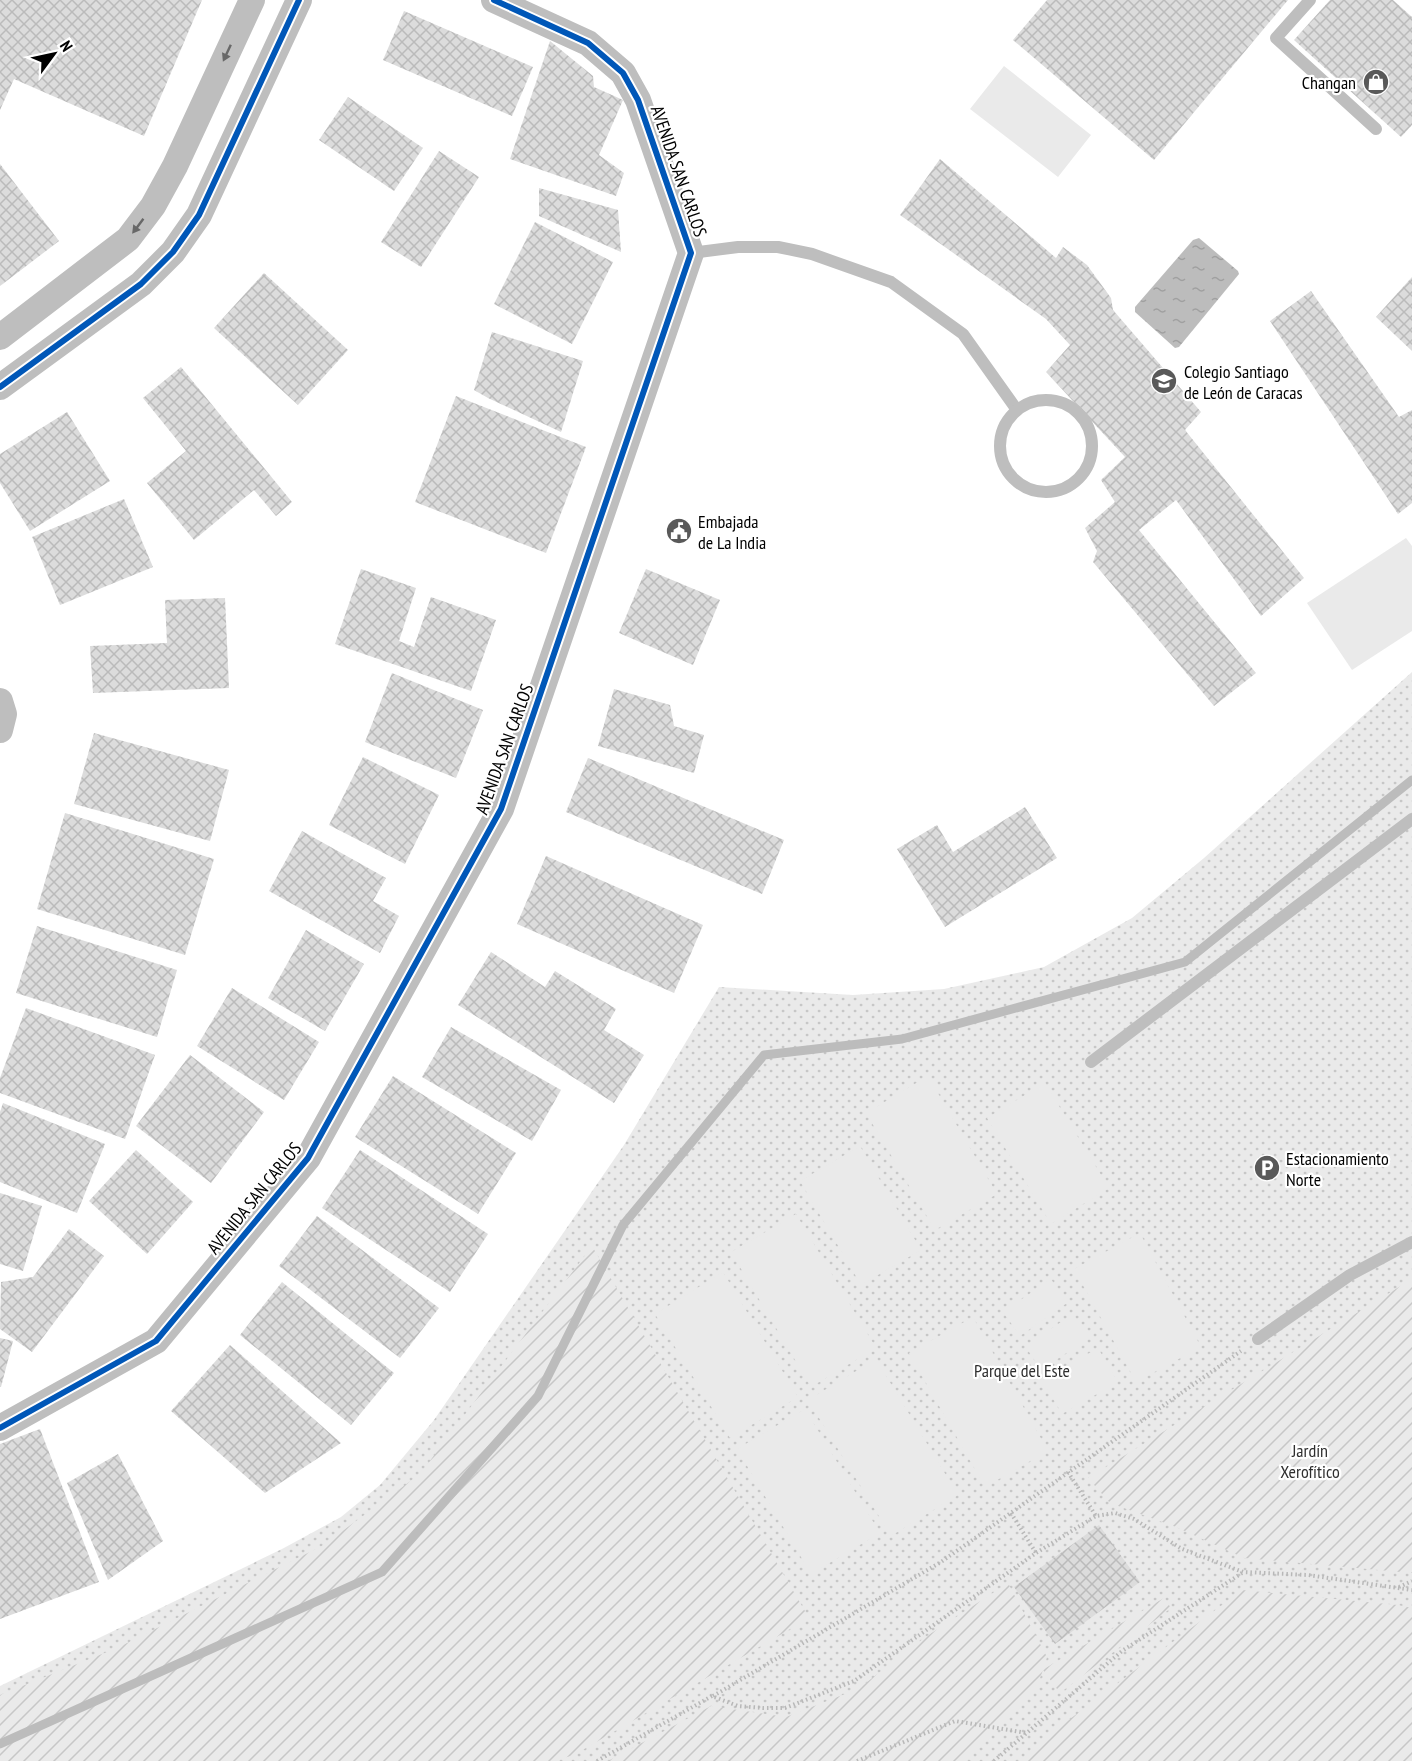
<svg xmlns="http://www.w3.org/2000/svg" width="1412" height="1761" font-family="'PT Sans Narrow',sans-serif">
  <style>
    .park { fill: url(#park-dots) }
    .garden { fill: url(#garden-furrows) }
    .pitch { fill: #eaeaea }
    .water { fill: url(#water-ripples) }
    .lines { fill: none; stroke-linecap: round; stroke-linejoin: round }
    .stream { stroke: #bcbcbc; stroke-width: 9 }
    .building { fill: url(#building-cross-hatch) }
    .path { stroke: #b8b8b8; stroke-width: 4; stroke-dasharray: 1.5 3; stroke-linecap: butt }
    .lane { stroke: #bebebe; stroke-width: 12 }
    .street { stroke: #bebebe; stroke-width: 26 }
    .cycleway-casing { stroke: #fff; stroke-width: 10 }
    .cycleway { stroke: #0057b8; stroke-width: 6 }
    .oneway { fill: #686868 }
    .labels { text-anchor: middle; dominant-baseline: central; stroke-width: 4.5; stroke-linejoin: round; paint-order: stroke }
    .poi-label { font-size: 18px; fill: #000; stroke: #fff; text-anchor: start }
    .street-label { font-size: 18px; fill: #000; stroke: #fff }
    .park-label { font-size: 18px; fill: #2f2f2f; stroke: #fff }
  </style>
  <defs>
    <pattern id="park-dots" width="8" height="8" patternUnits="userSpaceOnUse" patternTransform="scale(1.5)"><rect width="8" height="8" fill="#eaeaea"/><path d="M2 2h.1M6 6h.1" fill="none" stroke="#c7c7c7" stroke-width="1.8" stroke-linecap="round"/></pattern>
    <pattern id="garden-furrows" width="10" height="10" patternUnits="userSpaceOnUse" patternTransform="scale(1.5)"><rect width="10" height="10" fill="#eaeaea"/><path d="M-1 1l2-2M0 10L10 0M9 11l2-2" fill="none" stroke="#c7c7c7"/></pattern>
    <pattern id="water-ripples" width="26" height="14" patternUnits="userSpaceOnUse" patternTransform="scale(1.5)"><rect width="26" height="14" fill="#bcbcbc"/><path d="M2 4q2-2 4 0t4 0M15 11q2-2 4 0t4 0" fill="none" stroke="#a0a0a0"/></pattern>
    <pattern id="building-cross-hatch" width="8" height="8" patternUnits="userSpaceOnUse" patternTransform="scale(1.5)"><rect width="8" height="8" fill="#dcdcdc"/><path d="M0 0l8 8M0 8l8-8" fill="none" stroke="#bbb"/></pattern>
  </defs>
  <rect width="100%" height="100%" fill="#fff"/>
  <!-- park -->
  <polygon class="park" points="1412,672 1412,1761 0,1761 0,1686 282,1549 341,1517 380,1485 434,1420 624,1145 719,987 853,995 944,989 1044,967 1132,918 1204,858"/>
  <!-- garden -->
  <g class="garden">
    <polygon points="592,1246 809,1618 574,1755 553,1761 0,1761 0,1695 117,1648 322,1546 420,1474"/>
    <polygon points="1412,1279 1412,1573 1244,1558 1176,1527 1110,1503 1088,1478"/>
    <polygon points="1008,1583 1047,1657 1044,1669 1164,1598 1171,1608 1060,1693 1043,1670 1036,1689 963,1761 608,1761 711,1706 786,1717 858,1689 924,1638"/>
    <polygon points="1242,1590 1398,1605 1412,1608 1412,1761 1020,1761 1038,1743"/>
  </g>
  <!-- pitch -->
  <g class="pitch">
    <polygon points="1004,66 1091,135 1058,177 970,109"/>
    <polygon points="1406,538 1412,546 1412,631 1352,670 1307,603"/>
    <polygon points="928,1076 997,1194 935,1230 866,1113"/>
    <polygon points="1045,1083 1109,1188 1051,1224 987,1118"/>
    <polygon points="860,1146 921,1250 861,1285 800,1181"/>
    <polygon points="796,1214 876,1348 811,1387 731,1252"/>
    <polygon points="1140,1233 1201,1347 1136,1382 1074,1269"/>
    <polygon points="723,1272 798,1397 730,1438 655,1314"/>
    <polygon points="1051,1279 1067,1303 1020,1336 1003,1312"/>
    <polygon points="1073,1314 1089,1338 1041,1370 1025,1346"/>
    <polygon points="973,1317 1048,1451 985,1487 909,1353"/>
    <polygon points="1098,1348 1118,1382 1062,1414 1042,1380"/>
    <polygon points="876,1359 958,1495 891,1536 808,1400"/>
    <polygon points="805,1409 880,1533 811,1574 737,1449"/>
  </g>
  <!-- water -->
  <polygon class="water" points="1199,238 1238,271 1239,274 1179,347 1175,348 1135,312 1135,307 1193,240"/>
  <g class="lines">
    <!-- stream -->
    <polyline class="stream" points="0,1744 382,1572 538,1396 623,1225 764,1055 902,1039 1185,962 1412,780"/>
  </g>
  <!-- building -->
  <g class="building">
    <polygon points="0,0 202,0 144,136 14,79 0,110"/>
    <polygon points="1047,0 1288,0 1154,160 1013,40"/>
    <polygon points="1330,0 1393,0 1412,17 1412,125 1401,137 1294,40"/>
    <polygon points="404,11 533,67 512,116 383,60"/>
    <polygon points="550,41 593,76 594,87 623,100 599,155 624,173 616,196 510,159"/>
    <polygon points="348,97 423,148 394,191 319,140"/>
    <polygon points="439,151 479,177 421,267 381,242"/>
    <polygon points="940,159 1056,258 1063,247 1087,265 1111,298 1113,310 1201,412 1185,430 1304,578 1261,616 1176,500 1139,530 1256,673 1214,706 1093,562 1097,551 1085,528 1115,502 1101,480 1125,457 1046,372 1070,345 1046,319 900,215"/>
    <polygon points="0,164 59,241 0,286"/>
    <polygon points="539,188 618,210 621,252 539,216"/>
    <polygon points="535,222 613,262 572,344 494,304"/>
    <polygon points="264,273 348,350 298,405 214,328"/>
    <polygon points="1412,277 1412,351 1376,317"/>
    <polygon points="1311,291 1399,417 1412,410 1412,503 1398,514 1270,321"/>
    <polygon points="492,332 583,361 561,432 488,398 474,390"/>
    <polygon points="181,367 292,502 276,516 254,490 194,540 147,483 186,451 143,398"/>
    <polygon points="456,396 586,447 546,553 415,502"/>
    <polygon points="67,412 110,481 30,531 0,483 0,454"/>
    <polygon points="124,499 153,567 60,605 32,537"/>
    <polygon points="361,569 416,588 399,641 414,647 431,597 496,620 471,691 335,644"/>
    <polygon points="646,569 720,600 693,665 619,633"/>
    <polygon points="225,598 229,688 93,693 90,646 167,643 165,600"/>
    <polygon points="392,673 483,710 456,778 365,742"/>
    <polygon points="614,689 670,705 674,726 704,735 694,773 598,746"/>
    <polygon points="94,733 229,770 210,841 74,804"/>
    <polygon points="363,757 439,795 405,864 329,825"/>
    <polygon points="588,758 784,840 762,894 566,812"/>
    <polygon points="1025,807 1057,858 945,927 897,849 937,825 953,852"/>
    <polygon points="65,813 214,859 185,955 37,909"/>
    <polygon points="302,831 386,878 373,901 399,916 380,953 269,891"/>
    <polygon points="546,856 703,925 674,993 517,924"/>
    <polygon points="37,926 177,970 157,1037 16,993"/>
    <polygon points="306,930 364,964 325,1031 268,998"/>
    <polygon points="491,952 545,987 555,971 616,1009 604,1030 644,1055 614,1103 458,1005"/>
    <polygon points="232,988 319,1042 284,1100 197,1046"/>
    <polygon points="26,1008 155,1055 125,1139 0,1093 0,1078"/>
    <polygon points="451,1027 561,1090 532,1141 422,1077"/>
    <polygon points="190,1055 264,1112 211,1183 136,1126"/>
    <polygon points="393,1076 516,1153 478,1214 355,1137"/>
    <polygon points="3,1103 105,1144 77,1213 0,1182 0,1112"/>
    <polygon points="136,1150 193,1202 147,1254 89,1201"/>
    <polygon points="360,1150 488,1234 450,1292 322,1208"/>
    <polygon points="0,1193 42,1206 23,1271 0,1264"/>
    <polygon points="317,1216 439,1308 400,1358 279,1266"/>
    <polygon points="69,1229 104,1256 32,1352 0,1329 1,1282 33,1277"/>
    <polygon points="282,1282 394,1373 351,1425 240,1335"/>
    <polygon points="0,1338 13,1341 1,1387 0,1387"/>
    <polygon points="230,1345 341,1443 265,1493 171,1411"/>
    <polygon points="40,1429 99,1582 0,1619 0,1444"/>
    <polygon points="118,1454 163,1541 108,1580 67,1483"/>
    <polygon points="1099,1525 1140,1582 1055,1644 1014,1587"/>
  </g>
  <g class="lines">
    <!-- path -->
    <g class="path">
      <polyline points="1068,1472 1096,1516"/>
      <polyline points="1011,1513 1036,1553"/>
      <polyline points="1399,1587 1412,1581"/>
      <polyline points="713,1696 941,1562 1241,1351"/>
      <polyline points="597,1761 712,1696 738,1706 763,1708 785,1708 854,1681 1036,1553 1096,1516 1115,1513 1134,1519 1182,1549 1243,1572 1308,1575 1412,1590"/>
      <polyline points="857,1761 955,1721 1027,1733"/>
      <polyline points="994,1761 1122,1651 1242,1573"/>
    </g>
    <!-- lane -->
    <g class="lane">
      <polyline points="1310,0 1276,38 1376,129"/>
      <polyline points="691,253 738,247 778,247 812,254 891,282 963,334 1017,410"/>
      <circle cx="1046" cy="446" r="46"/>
      <polyline points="1091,1062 1412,819"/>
      <polyline points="1258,1339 1350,1275 1412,1242"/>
    </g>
    <!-- street -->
    <g class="street">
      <polyline points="0,337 128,239 153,206 175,166 252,0"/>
      <polyline points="0,387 141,284 173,252 199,215 299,0"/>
      <polyline points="0,701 4,714 0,730"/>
      <polyline points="0,1428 156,1341 308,1158 501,809 691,253 638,100 623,73 588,43 494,0"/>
    </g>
    <!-- cycleway casing -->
    <g class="cycleway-casing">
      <g id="cycleway">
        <polyline points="0,387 141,284 173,252 199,215 299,0"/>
        <polyline points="0,1428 156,1341 308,1158 501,809 691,253 638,100 623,73 588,43 494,0"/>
      </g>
    </g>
    <!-- cycleway -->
    <use href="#cycleway" class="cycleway"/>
  </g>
  <!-- one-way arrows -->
  <defs><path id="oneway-solid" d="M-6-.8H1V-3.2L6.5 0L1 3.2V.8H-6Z" transform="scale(1.5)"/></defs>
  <g class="oneway">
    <use href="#oneway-solid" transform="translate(227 53) rotate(115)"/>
    <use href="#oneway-solid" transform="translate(138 226) rotate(127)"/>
  </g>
  <!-- icons -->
  <defs>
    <g id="shop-disc" transform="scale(1.35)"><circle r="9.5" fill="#595959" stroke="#fff"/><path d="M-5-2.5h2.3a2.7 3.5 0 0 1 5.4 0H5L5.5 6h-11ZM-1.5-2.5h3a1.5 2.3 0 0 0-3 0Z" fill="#fff"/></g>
    <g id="school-disc" transform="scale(1.35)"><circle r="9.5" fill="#595959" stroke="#fff"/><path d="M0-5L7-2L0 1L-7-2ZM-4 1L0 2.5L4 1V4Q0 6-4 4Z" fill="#fff"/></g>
    <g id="civic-disc" transform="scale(1.35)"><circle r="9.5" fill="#595959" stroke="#fff"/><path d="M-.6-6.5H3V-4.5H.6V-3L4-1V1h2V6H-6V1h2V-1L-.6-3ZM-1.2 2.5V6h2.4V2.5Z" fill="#fff"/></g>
    <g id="parking-disc" transform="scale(1.35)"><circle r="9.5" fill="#595959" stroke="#fff"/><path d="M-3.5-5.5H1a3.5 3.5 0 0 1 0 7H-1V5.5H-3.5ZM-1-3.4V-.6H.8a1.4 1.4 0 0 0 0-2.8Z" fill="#fff"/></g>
  </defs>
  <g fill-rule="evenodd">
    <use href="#shop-disc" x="1376" y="82"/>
    <use href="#school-disc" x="1164" y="381"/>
    <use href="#civic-disc" x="679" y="531"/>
    <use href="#parking-disc" x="1267" y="1168"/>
  </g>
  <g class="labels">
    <!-- poi labels -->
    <g class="poi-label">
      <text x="1356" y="82" text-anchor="end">Changan</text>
      <text x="1184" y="371">Colegio Santiago<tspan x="1184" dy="21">de León de Caracas</tspan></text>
      <text x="698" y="521">Embajada<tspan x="698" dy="21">de La India</tspan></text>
      <text x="1286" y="1158">Estacionamiento<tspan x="1286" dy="21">Norte</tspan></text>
    </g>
    <!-- street labels -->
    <g class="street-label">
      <text transform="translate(679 171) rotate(71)">AVENIDA SAN CARLOS</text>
      <text transform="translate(504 749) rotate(-70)">AVENIDA SAN CARLOS</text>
      <text transform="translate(254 1198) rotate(-51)">AVENIDA SAN CARLOS</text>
    </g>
    <!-- park labels -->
    <g class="park-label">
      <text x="1022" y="1370">Parque del Este</text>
      <text x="1310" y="1450">Jardín<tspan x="1310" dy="21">Xerofítico</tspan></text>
    </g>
  </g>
  <!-- north arrow -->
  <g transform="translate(54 54) rotate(57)" stroke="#ffffff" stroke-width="4.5" paint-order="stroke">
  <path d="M0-4.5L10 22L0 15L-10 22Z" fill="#000000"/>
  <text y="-9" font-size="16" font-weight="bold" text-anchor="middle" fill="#000000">N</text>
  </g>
</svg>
